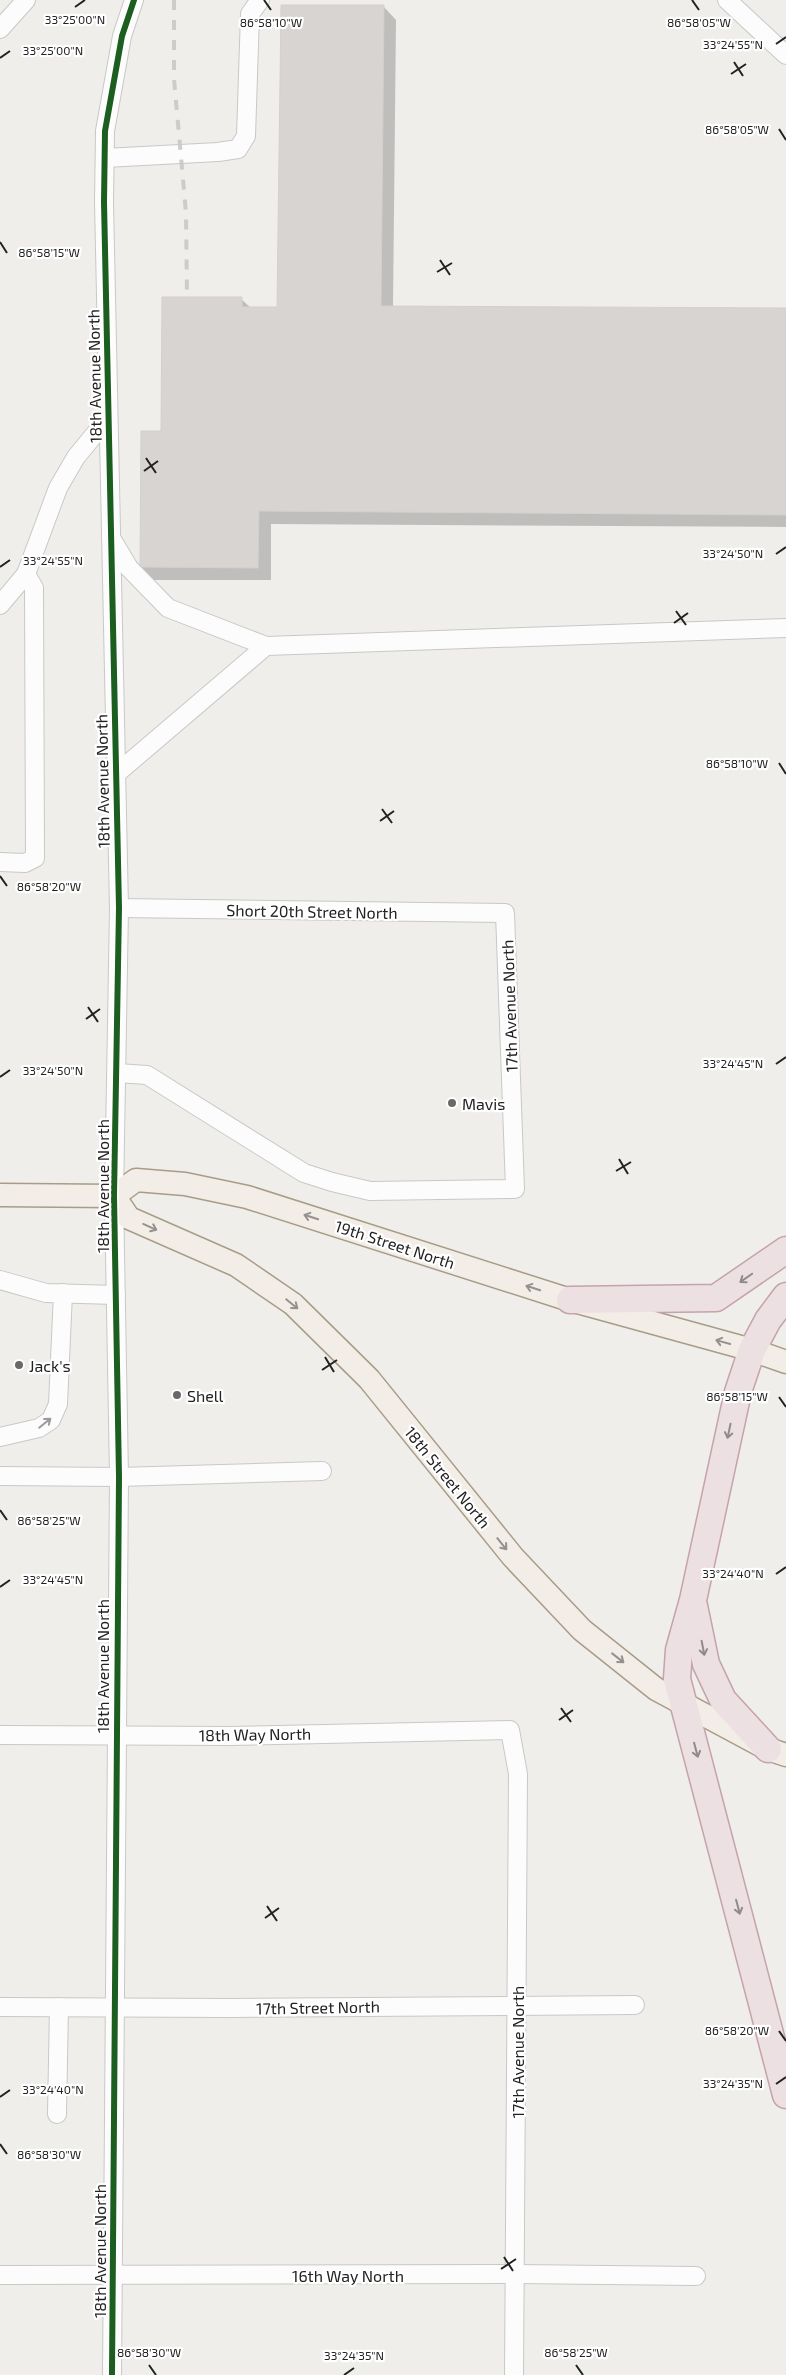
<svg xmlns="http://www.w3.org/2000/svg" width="786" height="2375" font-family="'Exo 2',sans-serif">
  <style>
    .shadow { fill: #0003 }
    .building { fill: #d7d4d2; stroke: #d3d0cc }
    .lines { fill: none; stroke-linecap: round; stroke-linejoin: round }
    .minor-casing { stroke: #c9c8c7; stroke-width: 20 }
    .major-casing { stroke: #a79c86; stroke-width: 25 }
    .highway-casing { stroke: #c5a2ac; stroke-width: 29 }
    .minor { stroke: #fdfcfc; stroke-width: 18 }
    .major { stroke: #f3ede7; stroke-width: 22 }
    .highway { stroke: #ece0e2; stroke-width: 26 }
    .rail { stroke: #ccc; stroke-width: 4; stroke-dasharray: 10 10; stroke-linecap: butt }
    .cycleway-casing { stroke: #fff; stroke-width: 9 }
    .cycleway { stroke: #1b5e20; stroke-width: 6 }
    .oneway { stroke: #95928e }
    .oneway2 { stroke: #918a8c }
    .oneway3 { stroke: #9a9a9a }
    .ticks { fill: none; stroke: #222; stroke-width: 2 }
    .poi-dot { fill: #6a6968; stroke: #fff; stroke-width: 2 }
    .labels { text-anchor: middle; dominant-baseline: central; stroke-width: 4.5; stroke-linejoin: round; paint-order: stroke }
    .street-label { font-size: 16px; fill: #222; stroke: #fff }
    .poi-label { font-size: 16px; fill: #222; stroke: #fff; text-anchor: start }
    .ticks-label { font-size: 12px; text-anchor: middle; fill: #222; stroke: #fff; stroke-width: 4.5; stroke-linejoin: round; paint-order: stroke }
  </style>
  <rect width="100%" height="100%" fill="#f0eeeb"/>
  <!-- shadow -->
  <polygon class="shadow" points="384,7 396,20 393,307 786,310 786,527 271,524 271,580 154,580 141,567 162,433 241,299 251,308 279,308"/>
  <!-- building -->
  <polygon class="building" points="281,5 384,5 381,306 786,308 786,515 259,511 258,568 140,567 141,431 161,431 162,297 242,297 242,307 277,307"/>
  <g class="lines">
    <!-- minor casing -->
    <g class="minor-casing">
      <g id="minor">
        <polyline points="727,0 786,55"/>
        <polyline points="0,29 26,0"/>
        <polyline points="105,158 218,152 238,149 246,136 250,14 260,0"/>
        <polyline points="111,538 129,568 168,608 266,646"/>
        <polyline points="0,605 26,574 58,488 76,457 108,418"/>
        <polyline points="116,774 266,646 786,628"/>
        <polyline points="0,862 25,863 35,858 34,588 26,574"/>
        <polyline points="117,1073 147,1075 304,1173 332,1182 370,1191 515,1189 505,913 119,908"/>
        <polyline points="0,1280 46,1293 116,1295"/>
        <polyline points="0,1437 39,1428 51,1420 58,1404 63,1293"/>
        <polyline points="0,1476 119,1477 322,1471"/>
        <polyline points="0,1735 231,1736 510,1730 518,1774 514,2375"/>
        <polyline points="0,2007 230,2008 635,2005"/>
        <polyline points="57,2114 59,2007"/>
        <polyline points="0,2275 516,2274 696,2276"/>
        <polyline points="112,2375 119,1477 114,1196 119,908 104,202 105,131 122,36 134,0"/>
      </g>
    </g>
    <!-- major casing -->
    <g class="major-casing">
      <g id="major">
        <polyline points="0,1195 114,1196 136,1180 185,1184 247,1197 570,1300 752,1350 786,1362"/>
        <polyline points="114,1196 129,1218 236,1265 293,1304 369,1379 513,1557 582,1630 656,1689 768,1749 786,1755"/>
      </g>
    </g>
    <!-- highway casing -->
    <g class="highway-casing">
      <g id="highway">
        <polyline points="786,1296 768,1320 752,1350 738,1392 693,1600 679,1650 677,1679 786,2095"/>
        <polyline points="570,1300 716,1298 786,1250"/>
        <polyline points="694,1606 706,1664 723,1700 768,1749"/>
      </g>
    </g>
    <!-- minor -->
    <use href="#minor" class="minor"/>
    <!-- major -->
    <use href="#major" class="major"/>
    <!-- highway -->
    <use href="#highway" class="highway"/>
    <!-- rail -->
    <polyline class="rail" points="174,0 174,79 186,213 187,297"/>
    <!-- cycleway casing -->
    <g class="cycleway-casing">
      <polyline id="cycleway" points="112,2375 119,1477 114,1196 119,908 104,202 105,131 122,36 134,0"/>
    </g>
    <!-- cycleway -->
    <use href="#cycleway" class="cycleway"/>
  </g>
  <!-- one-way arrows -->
  <defs><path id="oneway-shaft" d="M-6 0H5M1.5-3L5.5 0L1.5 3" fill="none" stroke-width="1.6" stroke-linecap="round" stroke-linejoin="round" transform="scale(1.25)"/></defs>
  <g class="oneway">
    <use href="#oneway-shaft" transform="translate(311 1217) rotate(-162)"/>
    <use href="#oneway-shaft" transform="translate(150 1227) rotate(24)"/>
    <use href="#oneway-shaft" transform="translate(533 1288) rotate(-162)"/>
    <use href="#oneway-shaft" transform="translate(292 1304) rotate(39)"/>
    <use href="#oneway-shaft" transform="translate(723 1342) rotate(-165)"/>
    <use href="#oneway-shaft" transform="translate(502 1544) rotate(51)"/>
    <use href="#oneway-shaft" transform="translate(618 1658) rotate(38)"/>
  </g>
  <g class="oneway2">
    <use href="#oneway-shaft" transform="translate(746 1278) rotate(145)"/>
    <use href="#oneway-shaft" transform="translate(729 1431) rotate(102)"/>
    <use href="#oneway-shaft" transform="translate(703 1648) rotate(79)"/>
    <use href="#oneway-shaft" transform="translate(696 1750) rotate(75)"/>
    <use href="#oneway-shaft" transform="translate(738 1907) rotate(75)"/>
  </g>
  <use class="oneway3" href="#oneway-shaft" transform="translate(45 1423) rotate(-39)"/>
  <!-- ticks -->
  <path class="ticks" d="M264,0l7,10M692,0l7,10M75,7l10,-7M776,44l10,-7M0,58l10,-7M734,62l9,14M731,74l15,-10M779,129l7,11M0,242l7,11M440,260l10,15M437,272l15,-9M146,458l10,15M144,471l14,-10M776,554l10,-7M0,567l10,-7M676,611l10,14M674,623l14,-10M779,763l7,11M382,809l10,14M380,821l14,-10M0,876l7,10M88,1007l10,15M86,1019l14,-10M776,1064l10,-7M0,1077l10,-7M619,1159l9,15M616,1171l15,-9M325,1357l9,15M322,1370l15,-10M779,1397l7,10M0,1510l7,10M776,1574l10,-7M0,1587l10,-7M561,1708l10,14M559,1720l14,-10M267,1906l10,15M265,1918l14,-10M779,2031l7,10M776,2084l10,-7M0,2097l10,-7M0,2144l7,10M504,2257l9,14M501,2269l15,-10M149,2365l7,10M576,2365l7,10M344,2375l10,-7"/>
  <!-- markers -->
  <g class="poi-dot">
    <circle cx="452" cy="1103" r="5"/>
    <circle cx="19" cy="1365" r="5"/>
    <circle cx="177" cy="1395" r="5"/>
  </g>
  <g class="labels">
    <!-- street labels -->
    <g class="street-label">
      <text transform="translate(94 376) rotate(-91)">18th Avenue North</text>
      <text transform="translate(102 781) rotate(-91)">18th Avenue North</text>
      <text transform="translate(312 911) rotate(1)">Short 20th Street North</text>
      <text transform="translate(509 1006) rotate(-92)">17th Avenue North</text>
      <text transform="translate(102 1186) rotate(-90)">18th Avenue North</text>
      <text transform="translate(395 1244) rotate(18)">19th Street North</text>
      <text transform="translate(448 1477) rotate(51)">18th Street North</text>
      <text transform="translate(102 1666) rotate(-90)">18th Avenue North</text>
      <text transform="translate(255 1734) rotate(-1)">18th Way North</text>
      <text transform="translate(318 2007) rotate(-1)">17th Street North</text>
      <text transform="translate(517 2052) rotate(-90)">17th Avenue North</text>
      <text transform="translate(99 2251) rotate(-90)">18th Avenue North</text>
      <text x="348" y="2275">16th Way North</text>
    </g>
    <!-- poi labels -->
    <g class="poi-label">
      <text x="462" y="1103">Mavis</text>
      <text x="29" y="1365">Jack's</text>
      <text x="187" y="1395">Shell</text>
    </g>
  </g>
  <g class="ticks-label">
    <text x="75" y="24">33°25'00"N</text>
    <text x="271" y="27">86°58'10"W</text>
    <text x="699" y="27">86°58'05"W</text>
    <text x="733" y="49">33°24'55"N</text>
    <text x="53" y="55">33°25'00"N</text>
    <text x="737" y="134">86°58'05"W</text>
    <text x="49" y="257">86°58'15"W</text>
    <text x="733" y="558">33°24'50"N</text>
    <text x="53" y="565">33°24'55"N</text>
    <text x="737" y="768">86°58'10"W</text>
    <text x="49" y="891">86°58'20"W</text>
    <text x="733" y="1068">33°24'45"N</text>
    <text x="53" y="1075">33°24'50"N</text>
    <text x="737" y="1401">86°58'15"W</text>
    <text x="49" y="1525">86°58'25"W</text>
    <text x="733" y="1578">33°24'40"N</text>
    <text x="53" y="1584">33°24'45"N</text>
    <text x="737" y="2035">86°58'20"W</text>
    <text x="733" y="2088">33°24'35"N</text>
    <text x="53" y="2094">33°24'40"N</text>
    <text x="49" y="2159">86°58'30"W</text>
    <text x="149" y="2357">86°58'30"W</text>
    <text x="576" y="2357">86°58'25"W</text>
    <text x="354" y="2360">33°24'35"N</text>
  </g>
</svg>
